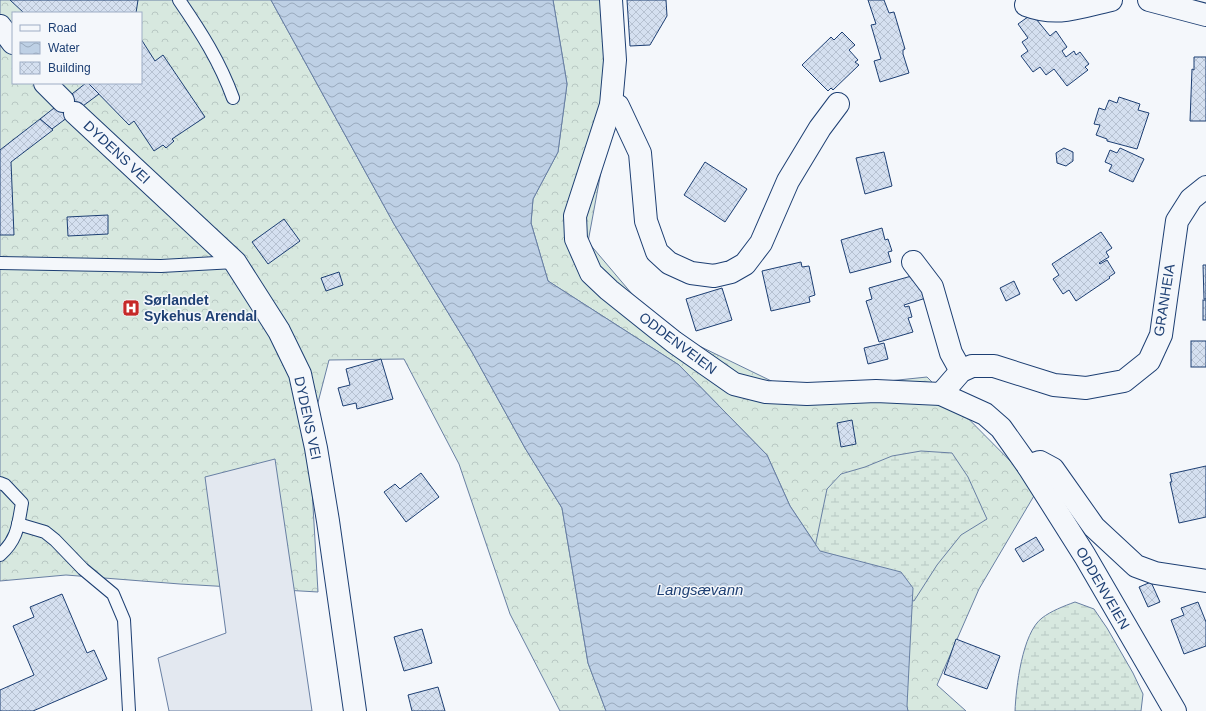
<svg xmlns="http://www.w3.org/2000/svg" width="1206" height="711" font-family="Arial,sans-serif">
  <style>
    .forest { fill: url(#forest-crowns); stroke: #687fa3; fill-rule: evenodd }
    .wetland { fill: url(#wetland-marsh); stroke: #687fa3 }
    .parking { fill: #e3e8f0; stroke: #687fa3 }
    .water { fill: url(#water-waves); stroke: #687fa3 }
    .building { fill: url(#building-cross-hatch); stroke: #1d3f73 }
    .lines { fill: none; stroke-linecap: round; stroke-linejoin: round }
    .lane-casing { stroke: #1d3f73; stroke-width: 14 }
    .street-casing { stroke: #1d3f73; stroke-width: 24 }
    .secondary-casing { stroke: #1d3f73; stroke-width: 24 }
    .lane { stroke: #f4f7fb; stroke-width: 12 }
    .street { stroke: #f4f7fb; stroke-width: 22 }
    .secondary { stroke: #f4f7fb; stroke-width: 22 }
    .labels { text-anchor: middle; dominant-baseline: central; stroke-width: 3; stroke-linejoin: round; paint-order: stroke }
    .street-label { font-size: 14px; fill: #1d3f73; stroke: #f4f7fb }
    .poi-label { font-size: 14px; font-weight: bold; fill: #1d3f73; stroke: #f4f7fb; text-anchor: start }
    .water-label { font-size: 15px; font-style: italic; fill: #1d3f73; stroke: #f4f7fb }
  </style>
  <defs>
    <pattern id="forest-crowns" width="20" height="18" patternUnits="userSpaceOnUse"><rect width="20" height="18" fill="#d7e8df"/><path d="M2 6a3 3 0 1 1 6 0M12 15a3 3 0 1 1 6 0" fill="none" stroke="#b8c8c3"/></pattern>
    <pattern id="wetland-marsh" width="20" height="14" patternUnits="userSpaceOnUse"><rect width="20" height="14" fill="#d7e8df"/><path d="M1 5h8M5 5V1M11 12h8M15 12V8" fill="none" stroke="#b8c8c3"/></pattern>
    <pattern id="water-waves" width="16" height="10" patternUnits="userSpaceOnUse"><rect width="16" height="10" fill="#bed0e5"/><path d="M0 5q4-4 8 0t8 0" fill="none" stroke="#9aaabe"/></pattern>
    <pattern id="building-cross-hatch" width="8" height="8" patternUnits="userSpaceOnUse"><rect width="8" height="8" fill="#d5e0f0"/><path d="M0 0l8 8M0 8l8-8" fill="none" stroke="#b6c1d1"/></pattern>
  </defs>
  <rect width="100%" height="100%" fill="#f4f7fb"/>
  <!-- forest -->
  <g class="forest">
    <path d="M0,0h271l123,224 78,128 53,96 37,60 26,155 18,48h-46l-50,-97 -51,-150 -55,-105 -75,1 -20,77 9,155 -138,-8 -114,-9 -66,6zM13,13h128v70h-128z"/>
    <polygon points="553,0 616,0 617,85 588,242 660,327 792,391 927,377 1038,489 979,589 937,685 966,711 908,711 820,551 790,506 767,455 679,365 548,281 531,223 533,199 558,152 567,84"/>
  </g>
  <!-- wetland -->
  <g class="wetland">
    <polygon points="921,451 952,453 968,477 987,519 961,535 937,565 914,601 888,593 814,552 827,489 841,474 865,467 892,456"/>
    <path d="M1075,602l19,7 13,19 26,45 10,21 -2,17h-126c1,-23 7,-78 27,-93 9,-7 22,-12 33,-16z"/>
  </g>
  <!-- parking -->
  <polygon class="parking" points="275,459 312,711 169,711 158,658 226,633 205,477"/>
  <!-- water -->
  <polygon class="water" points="271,0 553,0 567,84 558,152 533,199 531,223 548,281 679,365 767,455 790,506 820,551 901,572 913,588 907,706 908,711 606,711 588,663 562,508 525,448 472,352 394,224"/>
  <!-- building -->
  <g class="building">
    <polygon points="10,0 138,0 136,13 24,13"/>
    <polygon points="627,0 666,0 667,16 650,45 630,46"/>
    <polygon points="868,0 884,0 889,13 894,12 905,49 903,50 903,54 909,73 880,82 874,61 881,59 871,25 876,24"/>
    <polygon points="1032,14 1050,36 1056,31 1067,47 1062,51 1066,57 1074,51 1076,55 1080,52 1089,64 1085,67 1088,70 1067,86 1054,69 1046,75 1040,67 1033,72 1021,56 1028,51 1022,42 1028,38 1018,24"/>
    <polygon points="842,32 855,45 849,50 858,60 855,62 859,65 833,90 831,88 828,91 802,65 831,37 834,40"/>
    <polygon points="141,39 155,61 163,55 205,117 172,139 174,141 166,148 163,145 154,151 134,121 129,125 88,83 141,83"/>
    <polygon points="1194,57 1206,57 1206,121 1190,121 1192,69 1194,70"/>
    <polygon points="86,83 88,83 99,94 52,129 40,119"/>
    <polygon points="1119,97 1140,104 1138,110 1149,113 1137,149 1107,141 1107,139 1096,135 1100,125 1094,124 1099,108 1105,110 1109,100 1117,103"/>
    <polygon points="40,119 53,130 11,162 14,235 0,235 0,150"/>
    <polygon points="1064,148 1073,152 1073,161 1066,166 1057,163 1056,153"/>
    <polygon points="1120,148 1144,159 1133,182 1109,171 1112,165 1105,162 1110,150 1117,153"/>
    <polygon points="884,152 892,186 865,194 856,158"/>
    <polygon points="705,162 747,189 725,222 684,195"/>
    <polygon points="108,215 108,234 68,236 67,217"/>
    <polygon points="284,219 300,241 268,264 252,242"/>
    <polygon points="882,228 885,240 888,239 892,251 888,252 891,262 850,273 841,240"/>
    <polygon points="1101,232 1112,248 1106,252 1109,257 1099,263 1100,264 1107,260 1115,273 1109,277 1110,278 1076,301 1069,290 1063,294 1053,279 1059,275 1052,264"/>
    <polygon points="801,262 802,267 809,266 815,295 809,297 810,302 771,311 762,271"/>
    <polygon points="1203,265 1206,265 1206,299 1204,299"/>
    <polygon points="339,272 343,285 326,291 321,278"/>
    <polygon points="915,275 926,298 904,305 905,307 909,306 912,317 908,318 913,332 879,342 866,301 872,299 869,288"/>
    <polygon points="1014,281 1020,294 1006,301 1000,288"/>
    <polygon points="722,288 732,320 696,331 686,299"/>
    <rect x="1203" y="300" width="3" height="20"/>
    <rect x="1191" y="341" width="15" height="26"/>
    <polygon points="884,343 888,359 868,364 864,348"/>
    <polygon points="381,359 393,399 357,409 356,403 343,406 338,388 350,385 346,369"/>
    <polygon points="852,420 856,444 841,447 837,423"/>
    <polygon points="1206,466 1206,517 1179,523 1170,482 1172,482 1170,474"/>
    <polygon points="421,473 439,497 406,522 384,492 395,484 400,489"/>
    <polygon points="1036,537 1044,550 1023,562 1015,549"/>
    <polygon points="1151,582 1160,602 1148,607 1139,587"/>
    <polygon points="62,594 87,653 94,650 107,679 33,711 0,711 0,690 34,675 13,626 34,617 30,607"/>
    <polygon points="1198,602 1206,622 1206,646 1184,654 1171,620 1184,615 1181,608"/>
    <polygon points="422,629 432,663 404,671 394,637"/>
    <polygon points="956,639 1000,656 987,689 944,674"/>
    <polygon points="438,687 445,711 412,711 408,695"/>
  </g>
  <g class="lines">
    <!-- lane casing -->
    <g class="lane-casing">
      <g id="lane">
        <path d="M179,0c22,32 41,62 54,98"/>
        <polyline points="0,263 161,266 235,262"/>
        <path d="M0,483l5,2 17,18c-4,22 -4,36 -22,52"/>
        <polyline points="18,524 45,532 55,540 83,569 113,594 124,620 129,711"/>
      </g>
    </g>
    <!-- street casing -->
    <g class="street-casing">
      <g id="street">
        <polyline points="611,0 615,60 611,105 575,216 576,239 591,273 609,290 674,342 734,384 766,392 807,394 876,391 941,394 985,414 1001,428 1028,466 1085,556 1175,711"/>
        <polyline points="1149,0 1206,15"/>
        <path d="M1026,5c32,12 53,2 85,-5"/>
        <polyline points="611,105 618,106 640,153 646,221 657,252 669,263 691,273 714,276 731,272 745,264 761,243 788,181 820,128 838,104"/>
        <polyline points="913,262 932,287 951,353 961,371"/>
        <polyline points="941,394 961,371 972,366 994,366 1054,385 1086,388 1124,381 1149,361 1161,335 1177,221 1191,199 1206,187"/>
        <polyline points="1028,466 1040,462 1053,469 1094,527 1136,566 1155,573 1206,581"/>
      </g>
    </g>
    <!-- secondary casing -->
    <g class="secondary-casing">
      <g id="secondary">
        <polyline points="0,26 13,43"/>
        <polyline points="45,83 63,101"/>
        <polyline points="75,113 235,262 279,331 300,374 316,448 328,521 355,711"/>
      </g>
    </g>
    <!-- lane -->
    <use href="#lane" class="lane"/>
    <!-- street -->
    <use href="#street" class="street"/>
    <!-- secondary -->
    <use href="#secondary" class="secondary"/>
  </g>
  <!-- icons -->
  <defs>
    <g id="hospital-square" transform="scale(0.9)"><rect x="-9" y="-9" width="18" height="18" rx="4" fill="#c62828" stroke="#f4f7fb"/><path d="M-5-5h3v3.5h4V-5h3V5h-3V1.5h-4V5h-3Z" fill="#fff"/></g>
  </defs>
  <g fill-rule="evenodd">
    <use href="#hospital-square" x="131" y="308"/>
  </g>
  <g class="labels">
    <!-- street labels -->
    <g class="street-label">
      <text transform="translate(117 152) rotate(43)">DYDENS VEI</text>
      <text transform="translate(1164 300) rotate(-81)">GRANHEIA</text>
      <text transform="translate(678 343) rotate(37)">ODDENVEIEN</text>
      <text transform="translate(308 418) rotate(78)">DYDENS VEI</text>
      <text transform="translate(1103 588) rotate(60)">ODDENVEIEN</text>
    </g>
    <!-- poi labels -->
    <g class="poi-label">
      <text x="144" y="300">Sørlandet<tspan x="144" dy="16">Sykehus Arendal</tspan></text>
    </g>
    <!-- water labels -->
    <g class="water-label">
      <text x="700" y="589">Langsævann</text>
    </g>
  </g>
  <!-- legend -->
  <rect x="12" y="12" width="130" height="72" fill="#f4f7fb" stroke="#9eadc5"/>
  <rect x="20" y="25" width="20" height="6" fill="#f4f7fb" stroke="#9eadc5"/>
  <text x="48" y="32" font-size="12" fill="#1d3f73">Road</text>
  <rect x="20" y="42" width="20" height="12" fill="url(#water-waves)" stroke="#9eadc5"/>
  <text x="48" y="52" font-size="12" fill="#1d3f73">Water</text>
  <rect x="20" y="62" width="20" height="12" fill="url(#building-cross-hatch)" stroke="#9eadc5"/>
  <text x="48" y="72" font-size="12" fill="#1d3f73">Building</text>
</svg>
